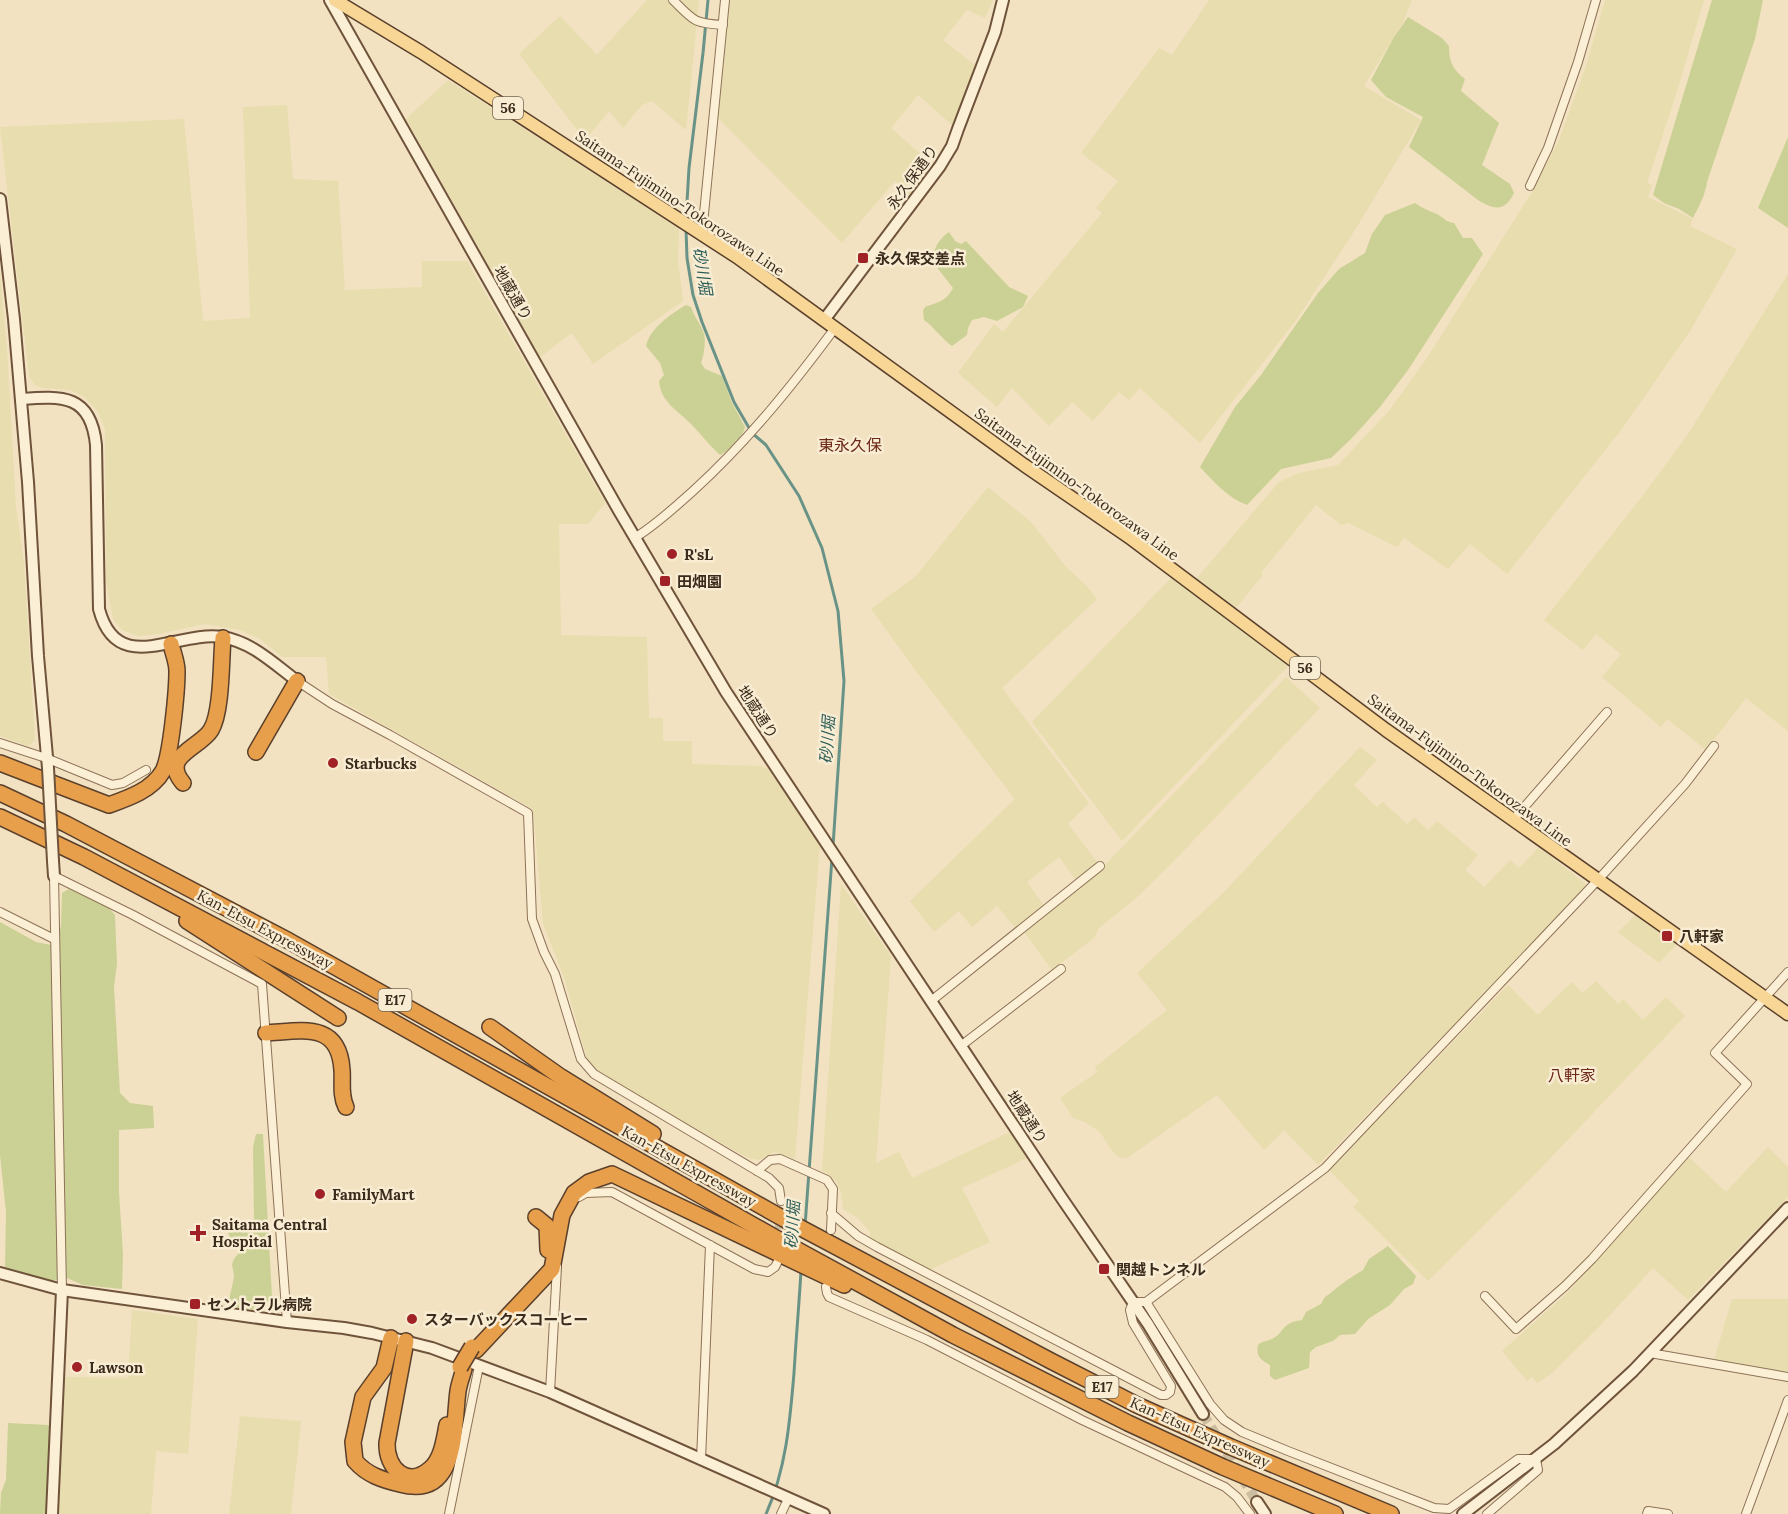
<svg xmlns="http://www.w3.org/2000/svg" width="1788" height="1514" font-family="Lora,'Noto Sans JP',serif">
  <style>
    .farmland { fill: #e8ddae }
    .green { fill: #cbd194 }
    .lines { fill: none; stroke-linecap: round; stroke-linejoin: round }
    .stream { stroke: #6a9388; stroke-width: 3 }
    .street-tunnel { stroke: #cdbda0; stroke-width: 8; stroke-dasharray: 8 4; stroke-linecap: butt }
    .secondary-tunnel { stroke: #cdbda0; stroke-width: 10; stroke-dasharray: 10 5; stroke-linecap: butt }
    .street-casing { stroke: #8d7257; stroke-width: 10 }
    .secondary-casing { stroke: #6f533a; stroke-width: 14 }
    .primary-casing { stroke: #5a402c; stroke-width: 15 }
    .highway-casing { stroke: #5a402c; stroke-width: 18 }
    .street { stroke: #fbefd6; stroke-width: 8 }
    .secondary { stroke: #fbefd6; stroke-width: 10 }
    .primary { stroke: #f8d796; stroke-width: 12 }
    .highway { stroke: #e89f4b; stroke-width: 15 }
    .secondary-bridge-casing { stroke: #6f533a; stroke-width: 14; stroke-linecap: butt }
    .highway-bridge-casing { stroke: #5a402c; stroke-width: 18; stroke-linecap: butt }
    .secondary-bridge { stroke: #fbefd6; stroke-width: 10 }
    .highway-bridge { stroke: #e89f4b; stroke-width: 15 }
    .poi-dot { fill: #a12226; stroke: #f8ecd2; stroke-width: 2 }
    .labels { text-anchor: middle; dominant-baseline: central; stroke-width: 5; stroke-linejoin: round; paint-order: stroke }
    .shield { fill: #f8ecd2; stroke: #746553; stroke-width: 1.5 }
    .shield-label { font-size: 14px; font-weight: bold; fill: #3b2b1d }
    .street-label { font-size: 15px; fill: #3b2b1d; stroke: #f8ecd2 }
    .poi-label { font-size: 15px; font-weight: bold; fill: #3b2b1d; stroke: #f8ecd2; text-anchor: start }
    .water-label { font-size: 16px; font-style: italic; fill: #2b5c58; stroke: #f8ecd2 }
    .neighbourhood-label { font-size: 16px; fill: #6c2818; stroke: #f8ecd2 }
  </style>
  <rect width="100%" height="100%" fill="#f2e2c1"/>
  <!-- farmland -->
  <g class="farmland">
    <polygon points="647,0 699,0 686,130 652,101 642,105 623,128 609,111 585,140 519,54 560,16 597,55"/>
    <polygon points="730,0 993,0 985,18 967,10 943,40 976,66 953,126 918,95 891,128 933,165 911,196 895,181 842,243 716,116"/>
    <polygon points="1209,0 1412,0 1403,22 1364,86 1421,120 1355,230 1297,319 1200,443 1140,388 1129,400 1119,392 1093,421 1072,402 1049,426 1012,388 997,407 958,373 994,324 1003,332 1102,213 1096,208 1118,181 1081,153 1159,48 1172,55"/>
    <polygon points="1605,0 1704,0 1678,88 1647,183 1652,185 1648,197 1693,219 1690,226 1737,249 1690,331 1622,429 1507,574 1470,544 1448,569 1404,538 1397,547 1349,523 1341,525 1316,505 1261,573 1263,575 1236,608 1197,578 1279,482 1299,473 1338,465 1389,411 1427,358 1532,192 1559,140 1585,69"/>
    <polygon points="448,80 679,228 678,262 683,301 593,364 572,333 540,357 406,119"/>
    <polygon points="287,105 293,179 338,181 345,290 422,287 422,261 467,261 605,503 588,524 559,524 561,635 647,637 649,718 663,718 663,741 692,741 692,764 762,766 768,769 820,843 795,1159 774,1152 759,1160 748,1158 595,1072 586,1056 564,977 543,924 533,809 329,694 326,657 282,657 260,639 240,630 204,624 159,634 138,636 122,630 113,619 106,582 105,428 97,410 84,397 70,390 43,388 35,385 29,376 0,127 184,119 203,321 250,318 243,107"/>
    <polygon points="0,273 7,350 16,507 24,563 35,740 28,746 0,736"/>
    <polygon points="1788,274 1788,731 1746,698 1706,750 1667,719 1661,727 1602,677 1621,654 1596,634 1583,650 1544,620 1641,498 1688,434"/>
    <polygon points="988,487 1031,522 1067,568 1086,585 1097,599 1002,688 1089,803 1068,824 1098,863 1076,880 1059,857 1027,882 1045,907 1017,930 997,906 972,927 959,911 934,932 910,901 1015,799 919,675 871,609 916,576"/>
    <polygon points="1172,577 1288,666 1122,841 1032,722"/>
    <polygon points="1286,677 1320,708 1170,865 1135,899 1099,928 1094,938 1052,970 1024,932 1102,868"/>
    <polygon points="1360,747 1377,760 1354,785 1377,807 1383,802 1407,824 1414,817 1428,830 1437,821 1478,855 1465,870 1484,887 1510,860 1519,868 1539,847 1588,886 1318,1165 1284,1130 1264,1150 1217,1095 1127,1158 1120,1158 1112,1151 1100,1132 1085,1122 1073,1118 1060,1098 1097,1072 1095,1067 1167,1010 1137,973 1222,894"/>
    <polygon points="841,884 891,956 876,1163 899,1152 912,1178 1010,1132 1027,1158 962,1188 990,1242 927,1271 870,1239 870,1232 858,1218 843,1209 841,1193 836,1181 822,1170"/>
    <polygon points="1635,915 1677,944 1659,963 1618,932"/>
    <polygon points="1596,981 1618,1004 1623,999 1643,1020 1666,997 1685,1016 1542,1167 1428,1281 1353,1207 1359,1201 1329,1170 1508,985 1538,1015 1572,982 1583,993"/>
    <polygon points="1768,1147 1788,1167 1788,1197 1688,1300 1653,1268 1599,1327 1552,1373 1537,1383 1532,1377 1527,1381 1502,1351 1565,1295 1689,1157 1726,1192"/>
    <polygon points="1732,1299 1788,1299 1788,1372 1714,1360"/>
    <polygon points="132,1310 198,1319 188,1454 156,1451 151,1514 57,1514 62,1377 128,1378"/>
    <polygon points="240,1416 301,1421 291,1514 229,1514"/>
  </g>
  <!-- green -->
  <g class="green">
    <path d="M1712,0h51l-8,39 -48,143c-2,14 -8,24 -14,36l-14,-9 -15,-6 -11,-8z"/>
    <path d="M1408,17l34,21 7,8c0,16 4,24 16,33l-4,12 38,32 -17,42 28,19 4,9c-9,19 -20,17 -36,7l-69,-53 14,-30 -37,-20 -15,-17 23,-43z"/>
    <polygon points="1788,137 1788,228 1758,208"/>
    <path d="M1415,203c7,5 14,8 22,11 7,4 9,8 17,9l9,15h9l11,16 -75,116 -28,37 -28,31 -21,20 -50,11 -34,36c-19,-7 -33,-23 -47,-38l35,-60 26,-32 57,-82 21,-24 26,-16 7,-19 13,-19z"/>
    <path d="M949,232l6,9 6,3 5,-3 43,46 19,9 -5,11 -26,14 -13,-4 -12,3 -4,8 -1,7 -15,11c-11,-8 -17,-18 -28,-26l-1,-9 2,-4c14,-5 21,-6 28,-19l-21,-27c2,-13 6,-21 17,-29z"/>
    <path d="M686,305l5,2c3,10 10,17 13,27 2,7 0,21 -3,29l4,6 17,7 10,27 13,24c-2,10 -16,24 -25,28 -11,-10 -20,-22 -30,-32 -14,-14 -29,-21 -31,-42l5,-6 -4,-12 -14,-17c4,-18 25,-32 40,-41z"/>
    <polygon points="69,889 109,908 115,915 117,964 114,986 120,1093 130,1103 153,1106 154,1128 119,1130 119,1192 123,1254 122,1289 83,1285 67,1278 44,1282 16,1274 5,1267 6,1212 0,1155 0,922 36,942 56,946 61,926 62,893"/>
    <path d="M256,1134h7l9,163c-10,17 -26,13 -42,9 -1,-12 1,-13 3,-24 4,-15 -8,-15 7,-30l-2,-6 -6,-3 -6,-16 28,-5 -1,-75z"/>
    <path d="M1388,1246l28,30 -3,8 -9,5 -14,16 -22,14 -13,15 -15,1 -7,6 -17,6 -6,5 -1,16 -34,12 -5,-4v-11c-10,-6 -14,-8 -12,-20 5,-5 8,-3 14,-6 13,-6 8,-16 30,-19l4,-8 15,-8 3,-6 23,-18 16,-10 6,-11z"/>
    <polygon points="8,1423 48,1425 53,1428 47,1514 0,1514 1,1493 6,1480"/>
  </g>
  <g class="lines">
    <!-- stream -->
    <g class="stream">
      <polyline points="686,219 689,168 703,53 708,0"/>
      <polyline points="686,229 687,258 693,295 702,322 734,402 752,433 766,445 799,496 822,548 838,611 844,681 833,846"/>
      <polyline points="805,1226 832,858"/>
      <path d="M766,1514c20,-44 24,-93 28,-141 2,-34 5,-68 7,-102"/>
    </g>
    <!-- street-tunnel -->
    <polyline class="street-tunnel" points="778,1241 781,1201"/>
    <!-- secondary-tunnel -->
    <polyline class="secondary-tunnel" points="1203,1414 1257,1502"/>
    <!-- street casing -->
    <g class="street-casing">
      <g id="street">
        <path d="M673,0c21,21 20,23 50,25"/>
        <polyline points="1530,186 1548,148 1578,62 1596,0"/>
        <polyline points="702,234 725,0"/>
        <path d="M636,537c21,-13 39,-30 57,-46 54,-49 99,-105 142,-163"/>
        <polyline points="297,681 332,704 390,735 528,813 532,919 544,952 555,974 581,1059 594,1074 769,1178 779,1188 781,1201"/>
        <polyline points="0,743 46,758 112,785 123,783 146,770"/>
        <polyline points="1513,820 1607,712"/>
        <polyline points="0,912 54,939"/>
        <polyline points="931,1001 1100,866"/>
        <polyline points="962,1045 1061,969"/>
        <polyline points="757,1171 770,1160 780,1159 827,1180 833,1189 831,1230"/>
        <polyline points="579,1197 586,1193 612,1192 754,1269 768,1272 775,1267 777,1263"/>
        <polyline points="831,1213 858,1236 877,1247 1161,1395 1166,1395 1170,1392 1171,1386 1133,1323 1130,1310 1133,1302 1146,1302 1325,1168 1597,881 1685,784 1714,746"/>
        <polyline points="826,1287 827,1293 829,1297 927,1340 1082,1420 1225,1487 1237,1497 1250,1514"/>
        <polyline points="62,1290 54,876 133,915 262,984 287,1322"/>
        <polyline points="1485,1296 1516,1329 1565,1286 1592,1259 1747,1084 1715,1053 1788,972"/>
        <polyline points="1146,1302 1210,1404 1224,1420 1242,1432 1288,1451 1434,1508 1449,1509 1518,1459 1536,1459 1538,1470 1487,1514"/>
        <polyline points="1650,1353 1788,1377"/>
        <polyline points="550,1392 557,1267"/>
        <polyline points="701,1460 710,1245"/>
        <polyline points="449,1514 479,1366"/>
        <polyline points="781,1514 788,1499"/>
        <polyline points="1647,1514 1648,1511 1668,1514"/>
        <polyline points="1746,1514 1788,1400"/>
      </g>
    </g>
    <!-- secondary casing -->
    <g class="secondary-casing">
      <g id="secondary">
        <polyline points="330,0 618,509 726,692 1061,1197 1148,1324 1203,1414"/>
        <polyline points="0,199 14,319 28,482 38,656 48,768"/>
        <polyline points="824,320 940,166 952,146 958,129 995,32 1003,0"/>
        <path d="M21,399c41,-3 70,-5 75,46l3,164c18,69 78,21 123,28 30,5 51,26 75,44"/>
        <polyline points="53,861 54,876"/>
        <polyline points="0,1273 62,1290 287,1322 344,1328 372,1333 432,1348 550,1392 824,1514"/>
        <polyline points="1257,1502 1265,1514"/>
        <polyline points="52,1514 62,1290"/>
        <polyline points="1463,1514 1554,1444 1633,1371 1788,1208"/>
      </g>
    </g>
    <!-- primary casing -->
    <g class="primary-casing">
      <polyline id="primary" points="335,0 421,52 737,257 1024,465 1129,537 1386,730 1788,1014"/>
    </g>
    <!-- highway casing -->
    <g class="highway-casing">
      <g id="highway">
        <polyline points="256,752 297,681"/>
        <path d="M0,763l109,42c20,-7 43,-15 54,-34 8,-15 14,-81 14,-100 0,-9 -4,-18 -6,-27"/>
        <path d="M183,783c-23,-27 17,-35 28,-53 11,-18 10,-69 12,-92"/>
        <polyline points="0,793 66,824 289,941 784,1219 1051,1361 1137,1405 1231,1447 1391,1514"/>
        <polyline points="0,817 84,857 358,1002 783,1242 953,1335 1128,1423 1223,1467 1335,1514"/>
        <polyline points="187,921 338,1018"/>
        <polyline points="490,1027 561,1077 653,1134"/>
        <path d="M266,1033c36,-2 73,-12 76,37 1,12 -2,25 4,37"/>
        <polyline points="536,1217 547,1226 548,1250"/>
        <path d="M391,1338l-7,30 -21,29 -10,45 2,19c12,14 28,19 45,23 59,16 53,-57 58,-93 1,-7 4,-15 6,-22"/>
        <path d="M406,1341l-19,102c-1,25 20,46 43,26 12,-10 14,-29 17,-44"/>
        <polyline points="476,1350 552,1269 562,1215 574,1193 589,1182 612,1174 844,1285"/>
      </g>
    </g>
    <!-- street -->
    <use href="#street" class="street"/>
    <!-- secondary -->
    <use href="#secondary" class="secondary"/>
    <!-- primary -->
    <use href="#primary" class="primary"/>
    <!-- highway -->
    <use href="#highway" class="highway"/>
    <!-- secondary-bridge casing -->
    <g class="secondary-bridge-casing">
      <polyline id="secondary-bridge" points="48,768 53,861"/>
    </g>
    <!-- highway-bridge casing -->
    <g class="highway-bridge-casing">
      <polyline id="highway-bridge" points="460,1367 472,1347"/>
    </g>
    <!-- secondary-bridge -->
    <use href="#secondary-bridge" class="secondary-bridge"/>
    <!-- highway-bridge -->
    <use href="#highway-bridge" class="highway-bridge"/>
  </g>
  <!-- markers -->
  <g class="poi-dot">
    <rect x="857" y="252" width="12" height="12" rx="3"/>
    <circle cx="672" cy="554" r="6"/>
    <rect x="659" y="575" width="12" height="12" rx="3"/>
    <circle cx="333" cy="763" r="6"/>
    <rect x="1661" y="930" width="12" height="12" rx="3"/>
    <circle cx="320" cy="1194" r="6"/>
    <path d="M195 1224h6v6h6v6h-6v6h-6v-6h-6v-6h6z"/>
    <rect x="1098" y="1263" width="12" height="12" rx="3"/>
    <rect x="189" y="1298" width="12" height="12" rx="3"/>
    <circle cx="412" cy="1319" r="6"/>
    <circle cx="77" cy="1367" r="6"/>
  </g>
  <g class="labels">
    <!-- shield labels -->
    <g class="shield">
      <rect x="493" y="97" width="30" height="22" rx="4.5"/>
      <rect x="1290" y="657" width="30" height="22" rx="4.5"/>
      <rect x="378.5" y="989" width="33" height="22" rx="4.5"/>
      <rect x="1085.5" y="1376" width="33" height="22" rx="4.5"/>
    </g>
    <g class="shield-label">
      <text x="508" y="108">56</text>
      <text x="1305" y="668">56</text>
      <text x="395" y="1000">E17</text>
      <text x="1102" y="1387">E17</text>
    </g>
    <!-- street labels -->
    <g class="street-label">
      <text transform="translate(912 177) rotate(-54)">永久保通り</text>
      <text transform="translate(680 203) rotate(34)">Saitama-Fujimino-Tokorozawa Line</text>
      <text transform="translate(513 293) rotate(60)">地蔵通り</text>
      <text transform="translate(1077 484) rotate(36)">Saitama-Fujimino-Tokorozawa Line</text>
      <text transform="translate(758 712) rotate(57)">地蔵通り</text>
      <text transform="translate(1470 770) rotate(36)">Saitama-Fujimino-Tokorozawa Line</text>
      <text transform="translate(265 929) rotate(28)">Kan-Etsu Expressway</text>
      <text transform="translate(1027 1117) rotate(57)">地蔵通り</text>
      <text transform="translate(689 1166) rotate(29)">Kan-Etsu Expressway</text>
      <text transform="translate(1200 1432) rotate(24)">Kan-Etsu Expressway</text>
    </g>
    <!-- poi labels -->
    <g class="poi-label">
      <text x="875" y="258">永久保交差点</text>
      <text x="684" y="554">R'sL</text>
      <text x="677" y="581">田畑園</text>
      <text x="345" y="763">Starbucks</text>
      <text x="1679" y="936">八軒家</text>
      <text x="332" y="1194">FamilyMart</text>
      <text x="212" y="1224">Saitama Central<tspan x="212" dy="17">Hospital</tspan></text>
      <text x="1116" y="1269">関越トンネル</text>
      <text x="207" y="1304">セントラル病院</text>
      <text x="424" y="1319">スターバックスコーヒー</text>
      <text x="89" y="1367">Lawson</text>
    </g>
    <!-- water labels -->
    <g class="water-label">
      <text transform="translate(703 271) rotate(81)">砂川堀</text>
      <text transform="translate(827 740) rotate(-86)">砂川堀</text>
      <text transform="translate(792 1225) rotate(-86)">砂川堀</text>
    </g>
    <!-- neighbourhood labels -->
    <g class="neighbourhood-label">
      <text x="850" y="445">東永久保</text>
      <text x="1572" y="1075">八軒家</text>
    </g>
  </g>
</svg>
